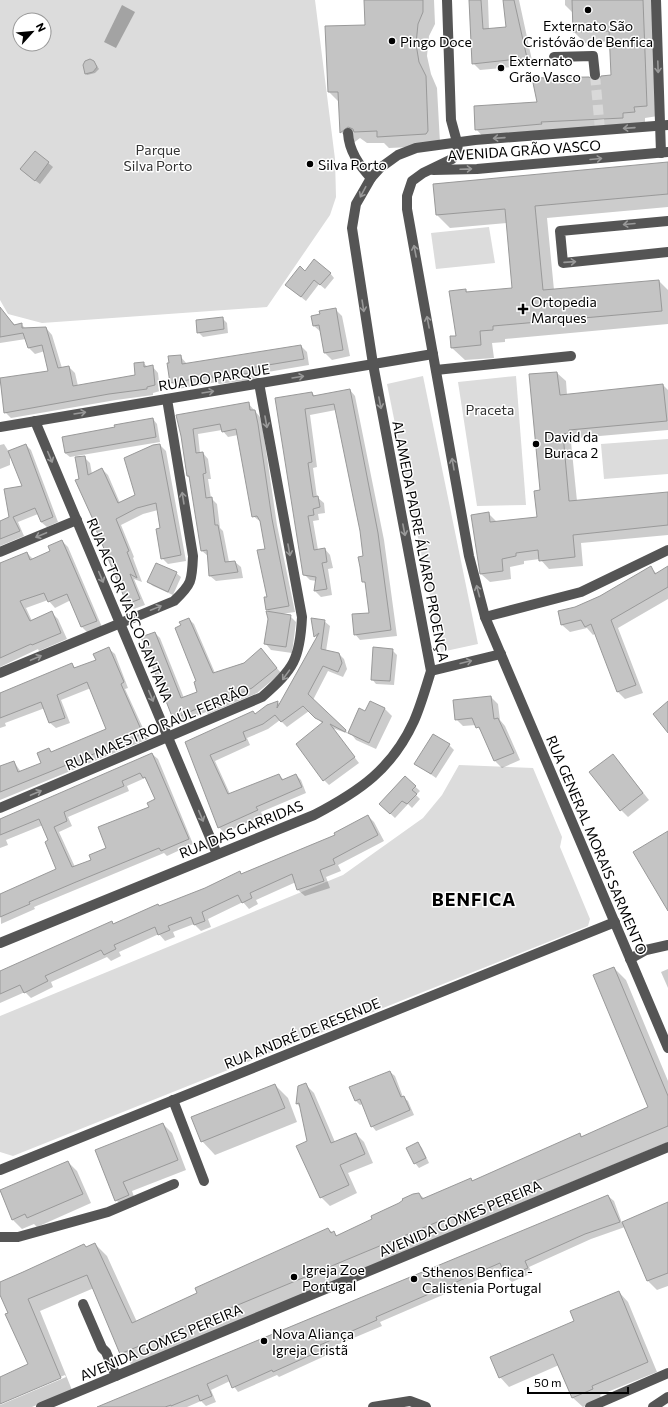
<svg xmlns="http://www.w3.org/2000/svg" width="668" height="1407" font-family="Commissioner,sans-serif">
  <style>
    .green { fill: #dcdcdc; fill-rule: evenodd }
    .water { fill: #a3a3a3 }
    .shadow { fill: #0003; fill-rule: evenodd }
    .building { fill: #c4c4c4; stroke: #999; fill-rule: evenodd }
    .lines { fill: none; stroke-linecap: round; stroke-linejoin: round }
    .minor-tunnel { stroke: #d9d9d9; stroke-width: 10; stroke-dasharray: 10 5; stroke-linecap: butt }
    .minor { stroke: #555; stroke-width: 10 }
    .oneway { stroke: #999 }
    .poi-dot { fill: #000; stroke: #fff; stroke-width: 1.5 }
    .labels { text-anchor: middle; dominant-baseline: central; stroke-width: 3; stroke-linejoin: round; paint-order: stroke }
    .poi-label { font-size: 14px; fill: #000; stroke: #fff; text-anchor: start }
    .park-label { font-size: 14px; fill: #333; stroke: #fff }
    .street-label { font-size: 14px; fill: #000; stroke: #fff }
    .district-label { font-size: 18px; font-weight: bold; letter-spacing: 1px; fill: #000; stroke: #fff }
  </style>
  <rect width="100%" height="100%" fill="#fff"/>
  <!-- green -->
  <g class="green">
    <path d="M0,0h315l20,159 1,38 -6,18 -63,92 -225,16 -34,-9 -8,-14zM20,20h24v24h-24z"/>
    <polygon points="489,227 495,263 436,269 431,233"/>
    <polygon points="423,376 478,644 441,652 387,384"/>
    <polygon points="516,376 526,505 477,506 458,382"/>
    <polygon points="668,439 668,474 604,479 601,444"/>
    <polygon points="459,765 533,768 562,837 560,847 590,919 588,926 13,1156 0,1152 0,1016 343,875 423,818 442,795"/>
  </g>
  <!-- water -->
  <polygon class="water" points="122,5 135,12 116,48 104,42"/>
  <!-- shadow -->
  <g class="shadow">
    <polygon points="365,0 434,0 435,24 429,36 427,56 431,74 437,88 440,143 434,146 389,148 384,143 367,143 360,138 352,144 341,132 340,103 329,92 366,26"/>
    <polygon points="470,0 489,0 488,0 489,29 507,28 504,0 519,0 533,65 480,70 473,63"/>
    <polygon points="565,0 654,0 658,116 645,118 645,122 486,140 476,129 538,102 612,76 611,41 585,43 574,32 573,13 565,5"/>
    <polygon points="94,62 99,69 95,73 87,75 85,73"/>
    <polygon points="35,152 53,167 40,184 26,174"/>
    <polygon points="668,163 668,207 547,218 554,290 659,281 668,290 668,324 505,339 505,342 492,343 494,358 465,360 452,348 457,337 466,290 468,293 513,289 507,223 450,228 437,215 434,184"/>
    <polygon points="305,272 330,273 334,278 325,289 319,284 306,301 291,289"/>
    <polygon points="0,308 15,325 21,324 26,329 46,328 52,335 62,368 69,367 75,373 78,386 136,376 143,363 148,367 152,366 158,373 160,391 153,393 153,395 116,400 11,418 5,412 0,379 49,371 45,351 35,354 28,347 26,339 0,343"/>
    <polygon points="335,309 342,316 350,356 332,360 325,353 321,332 314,326"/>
    <polygon points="222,318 227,323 228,333 203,337 198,332"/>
    <polygon points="301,346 307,352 309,365 256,374 257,379 219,384 217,382 178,389 171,382 170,363 180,356 187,364"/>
    <polygon points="557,373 566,381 567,395 663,385 668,390 668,430 577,438 577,441 571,442 577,501 668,493 668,535 581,543 583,566 549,569 540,559 524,561 524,564 510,567 511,579 490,582 481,574 488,513 497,522 538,518"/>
    <polygon points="350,390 355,396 384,540 397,636 360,640 355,634 370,614 367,585 363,581 364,557 361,531 336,410 310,415 317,467 313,468 317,497 324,503 325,513 318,514 319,520 313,521 318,550 325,549 330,555 333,568 328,569 332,595 321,597 315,591 316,581 310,580 304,574 276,399 312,393 315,396"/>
    <polygon points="248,403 260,417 263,430 277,525 295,612 281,614 290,616 296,622 292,653 271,650 265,643 270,613 267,610 265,598 268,597 266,549 261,522 253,516 238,435 228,437 222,430 198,434 200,453 203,453 208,459 211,479 208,479 211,498 217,504 220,528 223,531 229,562 235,562 241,567 243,578 216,581 210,576 208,556 202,551 191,479 187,476 182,436 177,416"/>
    <polygon points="153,419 157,424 160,442 70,457 65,453 116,428"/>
    <polygon points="4,444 9,452 26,445 31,450 58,522 47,527 41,522 38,514 18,522 24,536 0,546 0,522 11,517 23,486 10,453 10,465 0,469 0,445"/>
    <polygon points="160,445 166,451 186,561 168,564 162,558 161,529 158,510 143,514 121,525 134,557 133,558 142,582 134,579 145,605 134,609 128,603 80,479 84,457 90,463 92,474 102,469 108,475 120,503 136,495"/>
    <polygon points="62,541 68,547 102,627 88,633 82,627 71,600 55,608 48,600 26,608 32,621 52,613 58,619 67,639 39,651 38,649 0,667 0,564 27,553 33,559 52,552"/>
    <polygon points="668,567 668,599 618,628 643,693 625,699 618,692 596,633 593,635 587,628 570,632 562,625 559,612 575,608 601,597 651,568 657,574"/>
    <polygon points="176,573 181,577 173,595 153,586 148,582"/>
    <polygon points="189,619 194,624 215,673 266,655 281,673 257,693 208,714 206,712 179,724 174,719 142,638 155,633 160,638 184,698 198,693 198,681 182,625"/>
    <polygon points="312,619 324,621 330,626 326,651 339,654 344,659 347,669 343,677 328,671 313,700 349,734 359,709 366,712 371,703 385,709 392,716 376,749 356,740 352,735 332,728 359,763 329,785 324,780 322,723 309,711 287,727 280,720 268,729 247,738 250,745 215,761 230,794 279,775 284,780 296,775 301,780 306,793 261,812 263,816 224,833 219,827 186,743 256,715 277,702 280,704 317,638 315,636"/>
    <polygon points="109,649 115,654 128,688 125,689 148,739 0,800 0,768 14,762 21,772 43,763 49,749 52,752 108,730 91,688 61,700 70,723 56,728 50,723 45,708 5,723 6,726 0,728 0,695 72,664 76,669 97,661"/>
    <polygon points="392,650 397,655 394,685 376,684 372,679"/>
    <polygon points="491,697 498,704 500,720 505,726 520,760 502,768 495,761 484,735 476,725 463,726 456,719"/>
    <polygon points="449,745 454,750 436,778 415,763"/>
    <path d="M152,754l6,5 35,85 -26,12 -3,-3 -130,54 1,2 -34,15 -1,-28 58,-27 -15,-44 -37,15 2,5 -8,3v-28zM145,778l11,22 -6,7 -43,42 -15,11 -17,7 -16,-35 13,-6 -4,-9 61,-26 -2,-5z"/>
    <polygon points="613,755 649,800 628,817 621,810"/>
    <polygon points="405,777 420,791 416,795 420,799 412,808 408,804 395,818 380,804"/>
    <polygon points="368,816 374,822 384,841 338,865 341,871 326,877 330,888 305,896 298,890 296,882 256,900 258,904 249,909 243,902 208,919 211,927 201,931 194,924 173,932 175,937 165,941 159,934 119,952 121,956 111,961 107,957 51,982 53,987 31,998 25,992 0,1003 0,972 112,922 114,925 206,889 240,872 242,875 336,835"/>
    <polygon points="614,968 626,980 668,1081 668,1142 132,1365 120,1353 94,1288 40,1311 72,1390 32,1407 0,1407 0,1405 66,1377 65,1375 0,1402 0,1378 29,1364 0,1292 0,1283 95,1244 107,1256 137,1322 199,1294 328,1229 338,1236 374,1220 419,1194 425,1199 471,1179 473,1181 579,1134 583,1137 649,1107"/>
    <polygon points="668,969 668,988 661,972"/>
    <polygon points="390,1072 395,1076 403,1097 408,1101 414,1115 376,1131 372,1126 363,1104 360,1105 356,1101"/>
    <polygon points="275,1085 288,1098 297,1122 215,1155 202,1141"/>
    <polygon points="306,1085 314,1093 335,1142 356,1134 364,1142 373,1163 348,1173 357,1193 330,1206 321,1197 301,1108 297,1104"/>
    <polygon points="163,1124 172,1133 186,1170 132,1191 137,1205 126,1209 116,1200 97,1150"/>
    <polygon points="418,1143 422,1148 429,1163 419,1168 415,1163"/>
    <polygon points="68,1162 77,1171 91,1203 37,1227 34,1224 22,1229 13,1220 0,1191"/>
    <polygon points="608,1196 614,1201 622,1223 668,1204 668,1286 657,1290 648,1281 625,1227 591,1239 529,1267 532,1273 512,1282 506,1277 503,1269 380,1322 382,1326 325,1350 327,1355 279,1377 277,1375 238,1392 230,1381 211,1390 216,1402 206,1406 201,1401 187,1407 99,1407"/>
    <polygon points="619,1292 628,1302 657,1372 600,1395 602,1399 583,1407 573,1398 559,1365 509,1387 500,1377 575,1321"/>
  </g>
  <!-- building -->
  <g class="building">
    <polygon points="364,0 423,0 423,12 418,24 416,44 419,62 426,76 428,131 426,134 377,137 377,131 354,132 353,129 348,127 340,133 338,92 328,92 325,26 365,25"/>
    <polygon points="469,0 481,0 483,29 506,27 503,0 514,0 527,58 472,64"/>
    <polygon points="572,0 643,0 647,106 634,107 635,112 623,113 623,118 541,122 542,124 475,130 474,106 537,102 532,78 589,77 595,81 599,80 601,76 611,75 609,31 573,32"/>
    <polygon points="90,59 94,61 97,67 93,72 85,74 83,65 85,61"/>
    <polygon points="35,151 49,162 35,181 20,169"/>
    <polygon points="668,162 668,194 535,206 543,290 659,280 662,311 493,326 493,330 480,331 481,345 451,348 450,336 456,336 449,291 466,289 466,292 512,288 505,209 436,215 433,184"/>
    <polygon points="314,259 331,273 320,285 314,280 301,297 285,285 300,266 305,271"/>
    <polygon points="0,307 14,325 22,323 22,328 46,327 58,368 69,366 73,386 135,375 134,363 144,362 144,367 153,365 155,385 147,387 147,389 109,394 4,413 0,378 48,371 42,345 28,348 23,333 0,337"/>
    <polygon points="336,308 343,350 324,353 319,325 313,326 311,316 320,314 319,311"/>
    <polygon points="223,317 224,329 197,333 196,320"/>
    <polygon points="301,345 304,359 250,368 251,373 212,378 212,376 170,383 167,363 169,363 168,356 181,355 182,364"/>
    <polygon points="557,372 560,395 663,384 667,421 569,430 569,433 563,434 569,501 668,492 668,525 573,535 575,557 539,561 538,550 516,553 516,556 502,559 503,571 480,574 471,515 489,512 490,522 537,517 534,491 540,490 529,374"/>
    <polygon points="350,389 378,533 391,630 354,635 352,614 369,613 365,582 362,582 360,567 358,557 363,556 360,531 334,404 305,409 312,462 308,463 313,497 318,496 320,507 313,509 314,515 308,516 314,550 325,548 327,562 322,563 327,589 314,591 316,577 303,575 275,398 312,392 313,396"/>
    <polygon points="249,402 250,410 255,410 258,424 272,519 289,606 266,610 264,597 267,597 257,550 265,549 260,521 257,516 252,517 236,429 222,432 220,424 193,429 196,453 203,452 206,473 203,474 206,498 212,497 215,525 218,525 225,562 235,561 238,572 209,576 207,550 201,551 189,476 187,476 181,436 176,415"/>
    <polygon points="153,418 156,437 65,453 62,437 115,427 114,425"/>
    <polygon points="26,444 53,517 41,522 35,508 13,517 20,531 0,539 0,521 9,517 4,489 22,486 8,451"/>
    <polygon points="160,444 181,555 161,559 156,529 160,528 156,503 137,508 116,519 129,551 127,552 137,578 130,574 140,599 127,604 95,527 96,526 75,480 79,479 75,457 85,456 88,475 102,468 118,503 135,495 124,458 153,445"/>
    <polygon points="62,540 97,621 81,627 67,594 48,602 44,593 20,601 30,621 52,611 61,633 32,645 31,644 0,658 0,563 27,552 30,560 50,551 48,546"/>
    <polygon points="156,563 177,572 168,592 147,582"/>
    <polygon points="651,566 655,574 668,566 668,587 611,620 636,685 617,692 591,624 585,627 581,620 561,625 558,611 575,607 600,596"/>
    <polygon points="266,611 291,615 286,647 264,644 268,619"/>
    <polygon points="189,618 213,673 244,663 261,648 277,668 252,688 202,710 201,707 173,719 141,637 155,632 181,698 197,692 194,682 196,681 175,628 181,625 179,622"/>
    <polygon points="311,618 325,620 321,649 339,653 342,663 338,672 323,666 308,694 346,730 345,732 330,724 355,757 323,781 296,744 323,722 315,718 303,706 281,722 275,715 263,724 243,732 246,740 210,755 228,794 279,774 282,780 296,774 302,787 256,807 258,810 218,828 185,742 253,711 255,714 267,705 278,701 277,708 319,633 314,637"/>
    <polygon points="109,647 124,682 121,684 143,734 0,792 0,766 14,761 18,772 41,763 37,753 49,748 51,752 106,729 87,682 57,695 65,718 49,723 41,702 0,718 0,693 72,663 74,668 96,660 93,654"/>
    <polygon points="373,647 393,649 390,681 371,680"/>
    <polygon points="491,696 494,719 498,718 514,753 494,761 479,727 476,728 472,718 455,720 453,700"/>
    <polygon points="370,701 385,708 369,743 348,733 359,708 365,711"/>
    <polygon points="668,701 668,733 653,714"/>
    <polygon points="433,734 450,744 431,774 414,764"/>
    <path d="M152,753l37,86 -28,12 -2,-3 -83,34 -47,20 1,2 -30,13v-23l56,-25 -11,-27 3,-2 -9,-21 -39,16v-16zM140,773l3,5 2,-1 10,22 -8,4 2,4 -51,20 8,21 -17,7 2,5 -19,7 -18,-40 13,-6 -3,-9 60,-26 -2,-5z"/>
    <polygon points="613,754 643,793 620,811 589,772"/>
    <polygon points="405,776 416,786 412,790 417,794 407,804 402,801 390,814 379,804"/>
    <polygon points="368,815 378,835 333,859 335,864 320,870 324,881 297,890 292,874 250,893 252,898 242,903 238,895 202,912 205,921 194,925 191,917 168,926 170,930 158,935 155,927 114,945 116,949 104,955 101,950 45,976 48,981 24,993 20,985 0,994 0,971 112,921 113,924 158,904 159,906 205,888 240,871 241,874 335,835 334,833"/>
    <polygon points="668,831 668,911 633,852"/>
    <polygon points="614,967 668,1096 668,1126 120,1354 87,1275 28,1299 61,1378 0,1404 0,1377 28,1364 5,1314 8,1313 0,1295 0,1282 23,1272 84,1244 86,1247 95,1243 132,1323 197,1293 195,1288 328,1228 331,1233 334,1231 336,1236 372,1219 371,1216 399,1203 403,1200 402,1199 413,1194 419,1193 422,1199 471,1178 472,1181 580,1133 581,1137 648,1107 593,975"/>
    <polygon points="390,1071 401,1097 404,1096 410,1110 371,1127 360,1099 355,1101 349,1087"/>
    <polygon points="306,1083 331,1143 356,1133 365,1154 340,1165 349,1185 320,1198 296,1146 307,1141 299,1103 296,1104 298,1086"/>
    <polygon points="275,1084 285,1108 201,1142 191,1117"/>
    <polygon points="163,1123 178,1160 123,1182 129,1195 115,1201 95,1150"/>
    <polygon points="418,1142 426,1158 414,1164 406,1148"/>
    <polygon points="68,1161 83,1194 27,1218 25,1214 12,1220 0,1190"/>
    <polygon points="608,1195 620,1222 585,1234 525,1261 528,1268 506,1277 500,1263 376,1317 377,1320 320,1345 322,1350 273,1372 272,1370 232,1388 227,1375 207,1384 212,1396 200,1401 198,1395 171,1406 171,1405 165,1407 97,1407"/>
    <polygon points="668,1202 668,1273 647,1281 622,1222"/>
    <polygon points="619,1291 648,1362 592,1386 593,1389 572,1398 553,1354 499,1378 490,1357 574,1321 570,1311"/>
  </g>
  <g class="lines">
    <!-- minor-tunnel -->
    <polyline class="minor-tunnel" points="595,75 600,130"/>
    <!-- minor -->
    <g class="minor">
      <polyline points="447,0 451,120 457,142 458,152 452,159 423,173 412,181 407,196 407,209 469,556 485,617 668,1048"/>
      <polyline points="656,0 661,153"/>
      <polyline points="554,57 593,56 595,75"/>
      <path d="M348,133c1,18 11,32 23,45"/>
      <polyline points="433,170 477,169 668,152"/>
      <polyline points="668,221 560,231 563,263 668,252"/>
      <polyline points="436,370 571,356"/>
      <polyline points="35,421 217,854"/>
      <polyline points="0,427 433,354"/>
      <polyline points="0,552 77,520"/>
      <polyline points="485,617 581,592 668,550"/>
      <polyline points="431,671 501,654"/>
      <path d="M0,673l174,-72c18,-17 18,-20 19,-45l-26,-157"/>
      <path d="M0,808l262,-111c32,-28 38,-38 40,-80l-43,-234"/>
      <path d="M0,943l314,-128c46,-24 78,-46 100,-94 7,-16 12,-34 17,-50l-58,-307 -21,-136 4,-24 15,-26 9,-10 18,-13 18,-7 59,-8 193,-15"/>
      <polyline points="630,959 646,950 668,945"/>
      <polyline points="173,1100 204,1181"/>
      <polyline points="0,1170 615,922"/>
      <polyline points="0,1237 18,1237 108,1212 174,1184"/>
      <polyline points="83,1304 102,1348 106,1352 116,1376"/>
      <polyline points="41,1407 668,1147"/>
      <polyline points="373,1407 410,1401 426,1407"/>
      <polyline points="590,1407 668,1373"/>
      <polyline points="653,1407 668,1397"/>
    </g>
  </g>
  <!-- one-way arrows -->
  <defs><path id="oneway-shaft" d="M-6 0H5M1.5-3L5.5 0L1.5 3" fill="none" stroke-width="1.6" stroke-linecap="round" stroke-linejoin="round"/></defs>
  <g class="oneway">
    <use href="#oneway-shaft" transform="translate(658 67) rotate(88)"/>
    <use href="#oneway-shaft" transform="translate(629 128) rotate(176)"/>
    <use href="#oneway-shaft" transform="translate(499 138) rotate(176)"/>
    <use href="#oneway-shaft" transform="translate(596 159) rotate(-5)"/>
    <use href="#oneway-shaft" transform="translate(466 169) rotate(-2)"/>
    <use href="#oneway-shaft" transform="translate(363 192) rotate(118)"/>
    <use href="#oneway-shaft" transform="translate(629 224) rotate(175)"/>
    <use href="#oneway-shaft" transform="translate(415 251) rotate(-101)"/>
    <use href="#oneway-shaft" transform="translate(570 262) rotate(-4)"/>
    <use href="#oneway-shaft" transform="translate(363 306) rotate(81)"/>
    <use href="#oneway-shaft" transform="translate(428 322) rotate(-101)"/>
    <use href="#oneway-shaft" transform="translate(298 377) rotate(-9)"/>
    <use href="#oneway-shaft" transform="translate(208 392) rotate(-9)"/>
    <use href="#oneway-shaft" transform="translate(380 403) rotate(79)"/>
    <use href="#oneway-shaft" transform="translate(80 413) rotate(-9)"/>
    <use href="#oneway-shaft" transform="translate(266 422) rotate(80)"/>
    <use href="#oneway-shaft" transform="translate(50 457) rotate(67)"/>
    <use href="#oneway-shaft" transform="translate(453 464) rotate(-100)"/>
    <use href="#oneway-shaft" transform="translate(183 498) rotate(-99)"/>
    <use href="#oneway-shaft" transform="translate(404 530) rotate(79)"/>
    <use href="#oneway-shaft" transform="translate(41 535) rotate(157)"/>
    <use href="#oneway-shaft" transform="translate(289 550) rotate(80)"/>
    <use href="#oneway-shaft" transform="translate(101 577) rotate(67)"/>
    <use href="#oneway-shaft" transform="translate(478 591) rotate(-105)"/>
    <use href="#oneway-shaft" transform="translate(156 608) rotate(-22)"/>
    <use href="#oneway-shaft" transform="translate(36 658) rotate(-23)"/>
    <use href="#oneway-shaft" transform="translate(466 662) rotate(-14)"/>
    <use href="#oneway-shaft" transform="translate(286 675) rotate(126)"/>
    <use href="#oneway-shaft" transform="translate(151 696) rotate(67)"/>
    <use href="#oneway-shaft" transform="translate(36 793) rotate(-23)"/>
    <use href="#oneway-shaft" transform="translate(201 816) rotate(67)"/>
  </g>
  <!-- markers -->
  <g class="poi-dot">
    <circle cx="588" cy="10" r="4"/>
    <circle cx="392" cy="41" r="4"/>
    <circle cx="501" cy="68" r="4"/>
    <circle cx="310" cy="164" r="4"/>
    <path d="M521 303h4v4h4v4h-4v4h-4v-4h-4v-4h4z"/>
    <circle cx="536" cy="444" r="4"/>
    <circle cx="294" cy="1277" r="4"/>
    <circle cx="414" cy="1279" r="4"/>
    <circle cx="264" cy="1341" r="4"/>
  </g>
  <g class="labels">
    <!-- poi labels -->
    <g class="poi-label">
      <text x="588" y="25" text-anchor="middle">Externato São<tspan x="588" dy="16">Cristóvão de Benfica</tspan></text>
      <text x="400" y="41">Pingo Doce</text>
      <text x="509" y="60">Externato<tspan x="509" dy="16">Grão Vasco</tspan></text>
      <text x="318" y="164">Silva Porto</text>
      <text x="531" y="301">Ortopedia<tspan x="531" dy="16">Marques</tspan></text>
      <text x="544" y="436">David da<tspan x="544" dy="16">Buraca 2</tspan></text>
      <text x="302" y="1269">Igreja Zoe<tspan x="302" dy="16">Portugal</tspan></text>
      <text x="422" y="1271">Sthenos Benfica -<tspan x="422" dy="16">Calistenia Portugal</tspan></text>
      <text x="272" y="1333">Nova Aliança<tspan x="272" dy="16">Igreja Cristã</tspan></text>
    </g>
    <!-- park labels -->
    <g class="park-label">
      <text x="158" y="149">Parque<tspan x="158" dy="16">Silva Porto</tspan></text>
      <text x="490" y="409">Praceta</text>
    </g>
    <!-- street labels -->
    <g class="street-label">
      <text transform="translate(524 150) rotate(-4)">AVENIDA GRÃO VASCO</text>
      <text transform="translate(214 377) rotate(-9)">RUA DO PARQUE</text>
      <text transform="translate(421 541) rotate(79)">ALAMEDA PADRE ÁLVARO PROENÇA</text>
      <text transform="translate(130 610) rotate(67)">RUA ACTOR VASCO SANTANA</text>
      <text transform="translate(157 727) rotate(-23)">RUA MAESTRO RAÚL FERRÃO</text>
      <text transform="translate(241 829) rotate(-22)">RUA DAS GARRIDAS</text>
      <text transform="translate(597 845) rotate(67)">RUA GENERAL MORAIS SARMENTO</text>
      <text transform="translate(302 1033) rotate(-22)">RUA ANDRÉ DE RESENDE</text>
      <text transform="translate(460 1218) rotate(-23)">AVENIDA GOMES PEREIRA</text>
      <text transform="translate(161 1342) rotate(-23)">AVENIDA GOMES PEREIRA</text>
    </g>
    <!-- district labels -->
    <g class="district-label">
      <text x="474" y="899">BENFICA</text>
    </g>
  </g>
  <!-- north arrow -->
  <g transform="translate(32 32) rotate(63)"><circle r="19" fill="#ffffff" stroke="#999999"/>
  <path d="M0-3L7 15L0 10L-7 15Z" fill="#000000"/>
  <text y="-6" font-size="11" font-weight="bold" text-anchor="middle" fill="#000000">N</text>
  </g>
  <!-- scale -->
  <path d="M528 1387v6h100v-6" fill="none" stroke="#000000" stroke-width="2"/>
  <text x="534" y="1387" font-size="12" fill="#000000" stroke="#ffffff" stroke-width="3" paint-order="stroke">50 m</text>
</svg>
